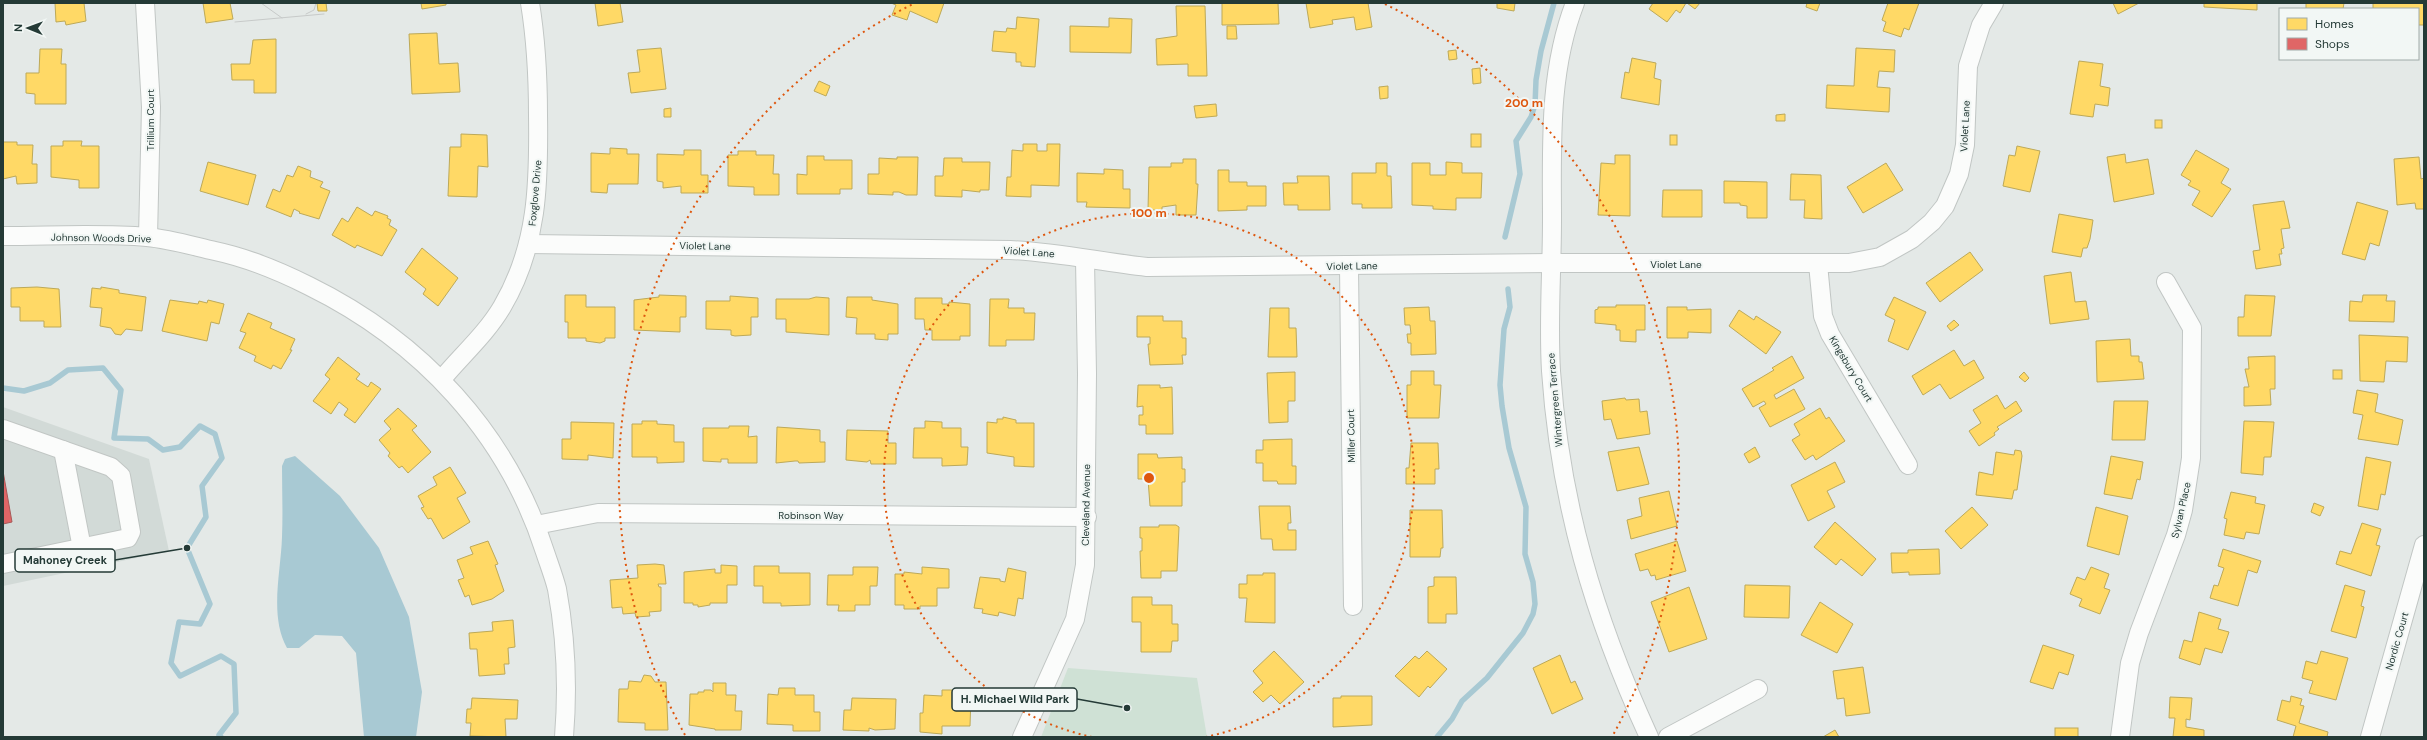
<svg xmlns="http://www.w3.org/2000/svg" width="2427" height="740" font-family="'DM Sans',sans-serif">
  <style>
    .built { fill: #d2dad7 }
    .green { fill: #cfe1d5 }
    .water { fill: #a8c9d3 }
    .homes { fill: #ffd966; stroke: #bda958 }
    .shops { fill: #e06666; stroke: #a85958 }
    .lines { fill: none; stroke-linecap: round; stroke-linejoin: round }
    .stream { stroke: #a8c9d3; stroke-width: 5.5 }
    .minor-casing { stroke: #c1c6c4; stroke-width: 20 }
    .minor { stroke: #fbfcfb; stroke-width: 18 }
    .tram { stroke: #c7cac9; stroke-width: 1 }
    .ring { fill: none; stroke: #de570e; stroke-width: 2; stroke-dasharray: 2 4 }
    .labels { text-anchor: middle; dominant-baseline: central; stroke-width: 4; stroke-linejoin: round; paint-order: stroke }
    .street-label { font-size: 10px; fill: #243a36; stroke: #f2f7f5 }
    .centre { fill: #de570e; stroke: #f2f7f5; stroke-width: 2 }
    .ring-label { font-size: 12px; text-anchor: middle; font-weight: bold; fill: #de570e; stroke: #f2f7f5; stroke-width: 4; stroke-linejoin: round; paint-order: stroke }
    .leader { fill: none; stroke: #243a36; stroke-width: 1.5 }
    .callout-dot { fill: #243a36; stroke: #f2f7f5; stroke-width: 1.5 }
    .callout { fill: #f2f7f5; stroke: #243a36; stroke-width: 1.5 }
    .callout-label { font-size: 11px; text-anchor: middle; font-weight: bold; fill: #243a36 }
  </style>
  <rect width="100%" height="100%" fill="#e4e9e7"/>
  <!-- built -->
  <polygon class="built" points="3,407 149,459 169,551 3,586"/>
  <!-- green -->
  <polygon class="green" points="1068,668 1197,678 1207,737 1041,737"/>
  <!-- water -->
  <path class="water" d="M295,456l45,40 39,52 30,69 13,75 -6,45h-52l-8,-84 -14,-17 -27,-1 -16,13h-12c-18,-32 -6,-76 -5,-111 1,-24 0,-47 0,-71l3,-7z"/>
  <!-- homes -->
  <g class="homes">
    <polygon points="55,3 84,3 86,21 66,25 65,21 56,22"/>
    <polygon points="203,3 230,3 233,19 206,23"/>
    <polygon points="317,3 326,3 327,11 318,11"/>
    <polygon points="421,3 446,3 446,5 422,9"/>
    <polygon points="595,3 620,3 623,22 598,26"/>
    <polygon points="891,3 944,3 937,23 910,11 907,20 892,15 896,5"/>
    <polygon points="1222,3 1278,3 1279,24 1222,25"/>
    <polygon points="1306,3 1368,3 1372,27 1356,30 1354,17 1332,20 1333,24 1310,28"/>
    <polygon points="1497,3 1515,3 1514,11 1497,8"/>
    <polygon points="1653,3 1686,3 1680,13 1676,10 1667,22 1649,9"/>
    <polygon points="1687,3 1700,3 1695,9"/>
    <polygon points="1807,3 1820,3 1817,11 1806,7"/>
    <polygon points="1888,3 1919,3 1909,30 1904,28 1901,37 1883,31 1886,22 1882,20"/>
    <polygon points="2113,3 2139,3 2118,14"/>
    <polygon points="2204,3 2257,3 2257,10 2204,7"/>
    <polygon points="2306,3 2344,3 2343,9 2306,9"/>
    <polygon points="2373,3 2424,3 2424,25 2418,25 2418,9 2373,9"/>
    <polygon points="1176,6 1205,6 1207,76 1188,76 1188,64 1157,65 1156,39 1177,36"/>
    <polygon points="1017,17 1039,19 1035,67 1021,66 1021,62 1016,62 1016,53 992,51 994,31 1006,32 1007,28 1016,29"/>
    <polygon points="1109,18 1132,19 1131,53 1070,52 1070,26 1109,27"/>
    <polygon points="1227,26 1236,26 1237,39 1227,39"/>
    <polygon points="437,33 439,64 458,63 460,92 412,94 409,34"/>
    <polygon points="276,39 276,93 254,93 254,80 232,80 231,64 250,64 253,40"/>
    <polygon points="661,48 666,89 631,93 628,73 640,72 637,50"/>
    <polygon points="1856,48 1895,50 1894,72 1879,71 1877,87 1890,88 1889,112 1826,108 1827,85 1854,86"/>
    <polygon points="40,49 62,49 61,64 66,64 66,104 35,104 35,94 26,93 26,73 39,73"/>
    <polygon points="1456,50 1457,59 1449,60 1448,51"/>
    <polygon points="1632,58 1656,63 1654,78 1661,80 1659,105 1621,98 1625,72 1629,73"/>
    <polygon points="2079,61 2103,64 2100,86 2110,88 2108,106 2095,104 2093,117 2070,114"/>
    <polygon points="1480,68 1481,83 1473,84 1472,69"/>
    <polygon points="819,81 830,86 826,96 814,91"/>
    <polygon points="1388,86 1388,98 1380,99 1379,87"/>
    <polygon points="1216,104 1217,116 1196,118 1194,106"/>
    <polygon points="671,108 671,117 664,117 664,109"/>
    <polygon points="1785,114 1785,121 1776,121 1776,115"/>
    <rect x="2155" y="120" width="7" height="8"/>
    <polygon points="461,134 487,135 488,167 478,166 477,197 448,196 450,147 461,147"/>
    <rect x="1471" y="134" width="10" height="13"/>
    <rect x="1670" y="135" width="7" height="10"/>
    <polygon points="63,141 82,141 81,146 99,146 99,188 79,188 79,180 51,177 51,146 63,146"/>
    <polygon points="3,142 17,142 17,145 33,145 32,164 37,164 37,183 17,184 16,176 3,179"/>
    <polygon points="1023,144 1037,144 1037,151 1047,151 1047,144 1060,144 1059,186 1031,185 1031,197 1006,196 1007,177 1011,177 1012,150 1023,151"/>
    <polygon points="2017,146 2040,151 2030,192 2003,186 2009,155 2015,156"/>
    <polygon points="610,148 627,149 627,154 639,154 638,184 608,184 607,193 591,192 591,153 610,154"/>
    <polygon points="684,150 701,150 701,175 708,175 708,193 681,193 681,186 663,188 663,182 657,181 657,154 684,155"/>
    <polygon points="2196,150 2229,169 2221,183 2231,189 2212,217 2192,205 2200,191 2188,185 2191,181 2181,175"/>
    <polygon points="738,151 756,151 756,155 774,155 773,174 779,174 779,195 754,195 754,187 728,186 728,155 738,155"/>
    <polygon points="2125,154 2126,163 2148,159 2154,194 2114,202 2107,157"/>
    <polygon points="1615,155 1630,155 1630,216 1598,215 1601,163 1615,164"/>
    <polygon points="807,156 824,156 824,160 852,160 852,189 840,189 840,194 797,194 797,174 807,175"/>
    <polygon points="897,157 918,157 917,195 906,195 899,192 893,192 893,195 868,194 868,174 879,174 879,158 897,159"/>
    <polygon points="2419,157 2421,179 2424,178 2424,209 2416,209 2415,203 2397,205 2394,159"/>
    <polygon points="944,158 962,158 962,162 990,162 989,190 980,190 980,192 962,190 962,197 935,196 935,176 943,176"/>
    <polygon points="1183,159 1196,159 1196,184 1198,184 1196,215 1176,215 1176,205 1162,207 1162,210 1148,210 1149,167 1171,167 1171,163 1183,163"/>
    <polygon points="208,162 256,175 248,205 200,191"/>
    <polygon points="1446,162 1462,163 1462,173 1482,173 1481,198 1456,198 1456,210 1433,209 1433,206 1412,205 1412,163 1430,163 1430,175 1446,175"/>
    <polygon points="1376,163 1387,163 1387,176 1391,176 1392,208 1362,208 1362,204 1352,204 1352,173 1376,173"/>
    <polygon points="1886,163 1903,190 1863,213 1847,187"/>
    <polygon points="298,166 311,171 310,177 323,182 320,187 330,191 319,219 299,213 300,212 294,209 291,217 266,207 273,189 280,192 287,175 293,177"/>
    <polygon points="1104,169 1123,170 1123,189 1130,189 1130,208 1086,207 1087,202 1077,202 1077,173 1104,174"/>
    <polygon points="1218,170 1229,170 1229,182 1247,182 1247,186 1266,186 1266,206 1247,206 1247,210 1218,211"/>
    <polygon points="1791,174 1821,175 1822,219 1804,218 1805,200 1790,200"/>
    <polygon points="1297,176 1329,176 1330,210 1298,210 1298,205 1284,205 1283,183 1298,183"/>
    <polygon points="1724,181 1767,182 1767,218 1747,218 1747,206 1740,205 1740,203 1724,203"/>
    <polygon points="1663,190 1702,190 1702,217 1662,217"/>
    <polygon points="2284,201 2290,228 2281,229 2284,248 2281,249 2282,254 2279,254 2281,265 2256,269 2253,251 2260,250 2253,205"/>
    <polygon points="2357,202 2388,211 2379,246 2370,243 2365,260 2342,254"/>
    <polygon points="357,207 372,216 375,211 388,216 387,218 391,220 389,225 397,230 382,256 357,245 355,248 332,235 342,218 348,222"/>
    <polygon points="2059,214 2093,220 2090,239 2087,248 2083,248 2081,257 2052,252"/>
    <polygon points="422,248 458,278 438,306 423,294 426,289 405,272"/>
    <polygon points="1970,252 1983,270 1940,302 1926,283"/>
    <polygon points="2071,272 2075,302 2086,301 2089,319 2050,324 2044,276"/>
    <polygon points="37,287 59,289 61,327 44,327 44,321 20,321 20,307 11,307 11,288"/>
    <polygon points="101,287 119,290 119,293 146,297 142,331 126,329 121,335 115,334 111,328 100,326 102,308 90,307 92,288 101,289"/>
    <polygon points="565,295 586,295 586,307 615,307 615,338 605,338 605,341 600,343 586,341 586,338 568,338 568,322 565,322"/>
    <polygon points="659,295 686,296 686,317 680,317 680,332 634,330 634,300 659,297"/>
    <polygon points="2245,295 2275,296 2271,336 2238,336 2238,317 2244,317"/>
    <polygon points="2363,295 2387,295 2386,301 2395,301 2394,322 2349,321 2350,301 2362,302"/>
    <polygon points="730,296 758,298 758,317 751,317 751,335 735,336 731,335 731,330 706,329 706,301 730,301"/>
    <polygon points="816,297 829,298 829,335 786,332 786,319 776,319 776,299 809,299"/>
    <polygon points="847,297 872,297 872,300 898,304 898,334 888,334 888,340 875,339 875,334 856,334 857,318 846,317"/>
    <polygon points="1894,297 1926,312 1908,350 1888,341 1895,320 1885,315"/>
    <polygon points="915,298 942,298 942,304 949,304 949,302 970,304 970,336 960,336 960,340 932,340 932,330 925,330 924,319 915,319"/>
    <polygon points="990,299 1009,299 1008,308 1024,308 1024,313 1035,313 1034,340 1006,340 1006,346 989,346"/>
    <polygon points="170,300 198,304 199,301 207,303 208,300 224,304 219,324 211,322 207,341 162,331"/>
    <polygon points="1616,305 1645,305 1645,330 1636,330 1636,342 1620,341 1620,330 1616,330 1616,325 1595,323 1595,310 1598,309 1598,307 1616,307"/>
    <polygon points="1429,307 1430,321 1435,321 1436,354 1411,355 1411,343 1408,343 1407,334 1411,334 1410,325 1405,325 1404,308"/>
    <polygon points="1667,307 1687,307 1687,310 1711,309 1711,333 1688,332 1688,338 1667,338"/>
    <polygon points="1270,308 1289,308 1289,328 1296,328 1297,357 1268,357"/>
    <polygon points="1739,310 1754,320 1756,316 1781,332 1766,354 1729,326"/>
    <polygon points="248,313 272,323 270,328 295,339 290,350 292,350 281,369 273,365 271,369 254,361 256,356 239,348 246,333 240,331"/>
    <polygon points="1137,316 1163,316 1163,321 1182,321 1182,338 1186,338 1186,355 1182,355 1183,364 1150,365 1148,344 1150,344 1150,337 1137,337"/>
    <polygon points="1954,320 1959,325 1951,331 1947,326"/>
    <polygon points="2359,335 2408,337 2407,362 2386,361 2384,382 2360,381"/>
    <polygon points="2130,339 2131,356 2139,356 2139,362 2142,362 2144,379 2097,382 2096,341"/>
    <polygon points="1954,350 1964,366 1974,360 1984,378 1950,399 1940,384 1923,395 1912,376"/>
    <polygon points="1792,356 1804,378 1774,395 1776,399 1794,389 1805,409 1770,427 1759,408 1766,404 1764,401 1753,407 1742,389 1774,370 1772,368"/>
    <polygon points="2275,356 2275,389 2270,389 2271,405 2244,406 2244,387 2249,387 2245,369 2249,369 2248,357"/>
    <polygon points="338,357 360,374 356,379 368,387 371,382 381,389 355,423 344,415 348,409 339,402 331,414 313,401 330,379 325,375"/>
    <rect x="2333" y="370" width="9" height="9"/>
    <polygon points="1411,371 1434,371 1434,385 1441,385 1439,418 1407,418 1407,385 1411,385"/>
    <polygon points="1295,372 1295,401 1288,401 1288,422 1269,423 1267,373"/>
    <polygon points="2024,372 2029,378 2025,382 2019,377"/>
    <polygon points="1138,385 1160,385 1160,388 1172,387 1173,434 1146,434 1146,425 1139,425 1139,415 1143,415 1143,406 1137,407"/>
    <polygon points="2357,390 2378,394 2375,412 2403,420 2398,445 2358,439 2363,415 2353,413"/>
    <polygon points="1997,395 2005,409 2016,401 2022,411 1997,427 1999,429 1994,433 1995,435 1979,446 1969,431 1981,423 1973,410"/>
    <polygon points="1625,398 1626,400 1639,399 1640,412 1647,411 1650,434 1617,439 1611,419 1604,420 1602,401"/>
    <polygon points="2114,401 2148,401 2145,440 2112,440"/>
    <polygon points="398,408 417,426 412,430 431,452 408,473 402,466 399,468 388,456 390,453 379,440 391,429 384,421"/>
    <polygon points="1820,408 1826,419 1829,417 1845,441 1816,460 1813,455 1805,460 1792,440 1800,435 1794,424"/>
    <polygon points="1003,417 1016,420 1016,423 1034,423 1034,467 1014,466 1014,457 987,453 987,422 997,423 997,419 1003,419"/>
    <polygon points="642,421 657,421 657,424 674,425 674,442 684,442 684,462 657,463 657,457 632,457 632,424 642,424"/>
    <polygon points="925,421 942,422 942,428 961,428 961,447 968,447 967,465 942,466 942,458 913,458 914,428 925,428"/>
    <polygon points="2244,421 2274,422 2271,457 2264,457 2263,475 2241,473"/>
    <polygon points="571,422 614,423 613,458 588,455 588,460 562,459 562,439 571,439"/>
    <polygon points="729,426 749,426 748,437 757,436 757,463 728,463 728,459 721,459 721,462 703,461 703,428 729,428"/>
    <polygon points="777,427 820,430 820,442 825,442 825,462 799,463 798,461 795,461 776,463"/>
    <polygon points="847,430 888,431 888,443 896,443 896,464 871,464 870,460 867,462 846,460"/>
    <polygon points="1292,439 1292,466 1296,466 1296,484 1278,484 1277,481 1263,481 1263,463 1256,463 1256,450 1263,450 1263,440"/>
    <polygon points="1411,443 1438,443 1439,469 1435,469 1435,484 1406,484 1406,468 1409,468"/>
    <polygon points="1639,447 1649,484 1617,491 1608,452"/>
    <polygon points="1755,447 1760,457 1749,463 1744,454"/>
    <polygon points="2015,450 2021,451 2022,456 2017,490 2014,490 2012,499 1976,495 1979,472 1993,475 1996,452 2014,455"/>
    <polygon points="1138,454 1157,454 1158,458 1182,457 1182,469 1185,469 1185,482 1182,482 1182,506 1150,506 1148,479 1138,479"/>
    <polygon points="2111,456 2143,462 2140,480 2137,479 2132,499 2104,494"/>
    <polygon points="2366,457 2391,462 2385,495 2381,494 2378,510 2358,506"/>
    <polygon points="1835,462 1845,482 1827,491 1835,507 1808,521 1791,485"/>
    <polygon points="450,467 466,493 457,498 470,522 443,539 431,518 428,519 421,508 424,507 418,496 437,485 433,477"/>
    <polygon points="1669,491 1677,526 1631,539 1627,520 1642,516 1639,498"/>
    <polygon points="2231,492 2256,497 2255,503 2265,505 2259,534 2246,532 2244,539 2224,535 2227,519 2224,518"/>
    <polygon points="2314,503 2324,507 2320,516 2311,512"/>
    <polygon points="1259,506 1290,506 1291,523 1288,523 1288,530 1296,530 1296,550 1273,550 1272,539 1261,539"/>
    <polygon points="1972,507 1988,525 1961,549 1945,531"/>
    <polygon points="2096,507 2128,516 2119,555 2087,546"/>
    <polygon points="1410,510 1442,510 1443,548 1441,548 1440,557 1410,557"/>
    <polygon points="1835,522 1876,559 1862,576 1841,559 1836,565 1814,547"/>
    <polygon points="2362,523 2381,529 2376,545 2380,546 2371,576 2336,564 2340,551 2351,554"/>
    <polygon points="1159,525 1176,525 1179,527 1177,571 1161,571 1161,578 1141,578 1140,551 1142,551 1142,538 1140,538 1140,527 1159,527"/>
    <polygon points="488,541 498,564 495,565 504,591 492,599 472,605 469,595 465,597 458,580 464,578 457,560 473,554 470,547"/>
    <polygon points="1677,541 1686,571 1656,580 1655,575 1651,576 1648,569 1640,571 1635,554"/>
    <polygon points="1939,549 1940,574 1909,575 1909,572 1892,573 1891,553 1908,553 1908,550"/>
    <polygon points="2223,549 2261,561 2257,573 2248,570 2238,606 2210,598 2214,585 2218,586 2224,568 2218,566"/>
    <polygon points="655,564 664,565 666,584 658,584 659,587 661,587 661,611 649,612 650,616 636,617 635,613 623,614 622,607 612,608 610,580 638,578 637,565"/>
    <polygon points="721,565 737,566 737,585 727,585 727,603 710,603 710,605 698,607 698,605 693,605 693,603 684,603 684,572 715,569 715,573 721,573"/>
    <polygon points="754,566 779,566 779,573 810,573 810,605 781,606 781,603 763,603 763,586 754,586"/>
    <polygon points="853,567 878,567 877,586 870,586 870,605 855,605 855,611 838,611 839,605 827,605 828,575 853,575"/>
    <polygon points="922,567 949,569 949,588 937,588 937,606 920,606 920,609 904,609 904,605 895,605 895,574 904,574 904,572 922,574"/>
    <polygon points="2091,567 2109,574 2104,588 2110,590 2100,614 2079,606 2082,599 2070,594 2077,577 2085,580"/>
    <polygon points="1008,568 1026,572 1023,599 1018,598 1015,616 999,612 998,616 982,613 983,609 974,608 980,577 1000,579 1000,581 1005,582"/>
    <polygon points="1263,573 1275,573 1275,623 1245,622 1247,598 1239,598 1239,584 1247,584 1247,575 1263,575"/>
    <polygon points="1434,577 1456,577 1457,614 1446,614 1446,623 1428,623 1428,587 1434,586"/>
    <polygon points="1745,585 1790,586 1789,618 1744,617"/>
    <polygon points="2345,585 2365,591 2361,606 2364,607 2356,638 2331,631"/>
    <polygon points="1689,587 1707,639 1669,652 1651,602"/>
    <polygon points="1132,597 1152,597 1152,605 1172,605 1172,624 1178,624 1178,641 1172,641 1171,652 1141,652 1141,622 1132,622"/>
    <polygon points="1820,602 1853,624 1837,653 1801,635"/>
    <polygon points="2199,612 2221,619 2218,629 2229,632 2222,653 2205,648 2200,665 2179,658 2184,640 2192,642"/>
    <polygon points="513,620 515,647 508,648 509,664 504,664 505,674 479,676 477,649 470,649 469,633 493,631 492,622"/>
    <polygon points="2043,645 2074,655 2068,675 2059,672 2053,689 2030,682"/>
    <polygon points="1274,651 1304,682 1280,704 1271,695 1263,702 1253,692 1263,683 1253,671"/>
    <polygon points="1427,651 1447,669 1430,688 1428,686 1419,697 1395,676 1415,656 1419,659"/>
    <polygon points="2321,651 2348,658 2336,700 2309,693 2313,681 2302,678 2306,661 2317,664"/>
    <polygon points="1560,655 1571,683 1575,681 1583,699 1552,714 1533,668"/>
    <polygon points="1863,667 1870,713 1846,716 1844,698 1837,699 1833,671"/>
    <polygon points="644,675 651,676 655,682 666,682 668,730 645,730 645,723 618,722 619,689 628,689 629,681 641,682"/>
    <polygon points="713,683 726,683 726,695 736,695 735,711 742,711 741,730 715,730 715,729 689,725 690,694 698,694 698,692 704,692 704,690 711,690 713,692"/>
    <polygon points="779,688 795,688 795,695 814,695 814,712 820,712 820,731 793,731 793,725 767,724 768,694 778,695"/>
    <polygon points="942,690 959,690 959,696 971,696 970,726 942,726 942,734 920,732 920,713 923,713 924,695 942,696"/>
    <polygon points="1341,696 1372,696 1372,725 1333,727 1333,698 1341,698"/>
    <polygon points="2291,696 2302,699 2300,705 2304,706 2299,723 2328,732 2327,737 2293,737 2296,726 2277,720 2282,700 2290,702"/>
    <polygon points="2170,697 2192,698 2190,720 2186,719 2186,727 2204,730 2204,737 2173,737 2175,718 2169,718"/>
    <polygon points="472,698 518,700 517,719 505,719 506,737 470,736 471,723 466,723 467,709 471,709"/>
    <polygon points="852,698 896,699 895,729 875,730 869,728 869,731 843,730 844,710 851,710"/>
    <rect x="2055" y="728" width="23" height="9"/>
    <polygon points="1835,730 1839,737 1823,737"/>
  </g>
  <!-- shops -->
  <polygon class="shops" points="3,471 12,522 3,524"/>
  <g class="lines">
    <!-- stream -->
    <g class="stream">
      <polyline points="1505,237 1520,174 1516,141 1531,117 1535,105 1536,80 1541,51 1554,3"/>
      <polyline points="3,388 24,391 50,383 68,370 103,368 121,390 114,438 148,439 163,450 180,447 200,426 215,434 222,458 202,486 206,517 187,548 210,604 200,624 179,622 171,663 180,676 221,656 234,664 236,713 219,735 221,737"/>
      <polyline points="1437,737 1452,719 1462,701 1487,678 1523,633 1533,614 1535,604 1533,582 1525,554 1526,507 1509,448 1502,406 1500,385 1504,329 1510,307 1508,289"/>
    </g>
    <!-- minor casing -->
    <g class="minor-casing">
      <g id="minor">
        <polyline points="145,3 151,107 148,237"/>
        <path d="M1575,3c-27,70 -23,144 -23,217 0,50 -4,101 -1,151 9,132 43,246 98,366"/>
        <path d="M3,236c48,0 97,-3 144,1 22,2 46,9 68,14 33,7 64,20 94,35 112,55 198,147 236,266 4,12 9,25 12,37 9,49 11,99 7,148"/>
        <path d="M528,244l482,6c46,2 91,12 137,17l405,-4h297l31,-6 32,-18 20,-17 13,-16 14,-32 6,-29 3,-79 13,-41 13,-22"/>
        <polyline points="1818,264 1823,316 1830,334 1908,465"/>
        <polyline points="1349,267 1353,606"/>
        <path d="M442,379c20,-24 44,-45 60,-72 36,-61 37,-124 36,-192 0,-38 -2,-75 -8,-112"/>
        <polyline points="3,429 111,467 121,476 131,532 128,538 3,564"/>
        <polyline points="63,450 82,548"/>
        <polyline points="536,525 598,513 1087,517"/>
        <polyline points="1022,737 1075,619 1085,565 1087,374 1085,260"/>
        <polyline points="1668,737 1758,689"/>
        <polyline points="2120,737 2130,663 2139,633 2176,535 2183,510 2191,458 2192,328 2166,282"/>
        <polyline points="2370,737 2424,545"/>
      </g>
    </g>
    <!-- minor -->
    <use href="#minor" class="minor"/>
    <!-- tram -->
    <g class="tram">
      <polyline points="261,3 282,18"/>
      <polyline points="306,14 314,10 316,3"/>
      <polyline points="235,22 324,14"/>
    </g>
  </g>
  <!-- distance rings -->
  <g class="ring">
    <path d="M1092 737A265 265 0 1 1 1206 737"/>
    <path d="M685 735A530 530 0 0 1 913 4M1385 4A530 530 0 0 1 1613 735"/>
  </g>
  <g class="labels">
    <!-- street labels -->
    <g class="street-label">
      <text transform="translate(150 120) rotate(-90)">Trillium Court</text>
      <text transform="translate(1965 126) rotate(-87)">Violet Lane</text>
      <text transform="translate(535 193) rotate(-85)">Foxglove Drive</text>
      <text transform="translate(101 238) rotate(1)">Johnson Woods Drive</text>
      <text transform="translate(705 246) rotate(1)">Violet Lane</text>
      <text transform="translate(1029 252) rotate(4)">Violet Lane</text>
      <text x="1676" y="264">Violet Lane</text>
      <text transform="translate(1352 266) rotate(-1)">Violet Lane</text>
      <text transform="translate(1851 369) rotate(59)">Kingsbury Court</text>
      <text transform="translate(1555 400) rotate(-95)">Wintergreen Terrace</text>
      <text transform="translate(1351 436) rotate(-91)">Miller Court</text>
      <text transform="translate(1086 505) rotate(-89)">Cleveland Avenue</text>
      <text transform="translate(2181 510) rotate(-77)">Sylvan Place</text>
      <text x="811" y="515">Robinson Way</text>
      <text transform="translate(2397 641) rotate(-74)">Nordic Court</text>
    </g>
  </g>
  <circle cx="1149" cy="478" r="6" class="centre"/>
  <g class="ring-label">
    <text x="1524" y="107">200 m</text>
    <text x="1149" y="217">100 m</text>
  </g>
  <!-- callouts -->
  <path class="leader" d="M187 548L115 560M1127 708L1077 699"/>
  <g class="callout-dot">
    <circle cx="187" cy="548" r="4"/>
    <circle cx="1127" cy="708" r="4"/>
  </g>
  <g class="callout">
    <rect x="15" y="549" width="100" height="23" rx="4"/>
    <rect x="952" y="688" width="125" height="23" rx="4"/>
  </g>
  <g class="callout-label">
    <text x="65" y="564">Mahoney Creek</text>
    <text x="1015" y="703">H. Michael Wild Park</text>
  </g>
  <!-- border -->
  <rect width="2427" height="740" fill="none" stroke="#243a36" stroke-width="8"/>
  <!-- legend -->
  <rect x="2279" y="8" width="140" height="52" fill="#f2f7f5" stroke="#a0aba9"/>
  <rect x="2287" y="18" width="20" height="12" fill="#ffd966" stroke="#a0aba9"/>
  <text x="2315" y="28" font-size="12" fill="#243a36">Homes</text>
  <rect x="2287" y="38" width="20" height="12" fill="#e06666" stroke="#a0aba9"/>
  <text x="2315" y="48" font-size="12" fill="#243a36">Shops</text>
  <!-- north arrow -->
  <g transform="translate(28 28) rotate(271)" stroke="#f2f7f5" stroke-width="3" paint-order="stroke">
  <path d="M0-3L7 15L0 10L-7 15Z" fill="#243a36"/>
  <text y="-6" font-size="11" font-weight="bold" text-anchor="middle" fill="#243a36">N</text>
  </g>
</svg>
